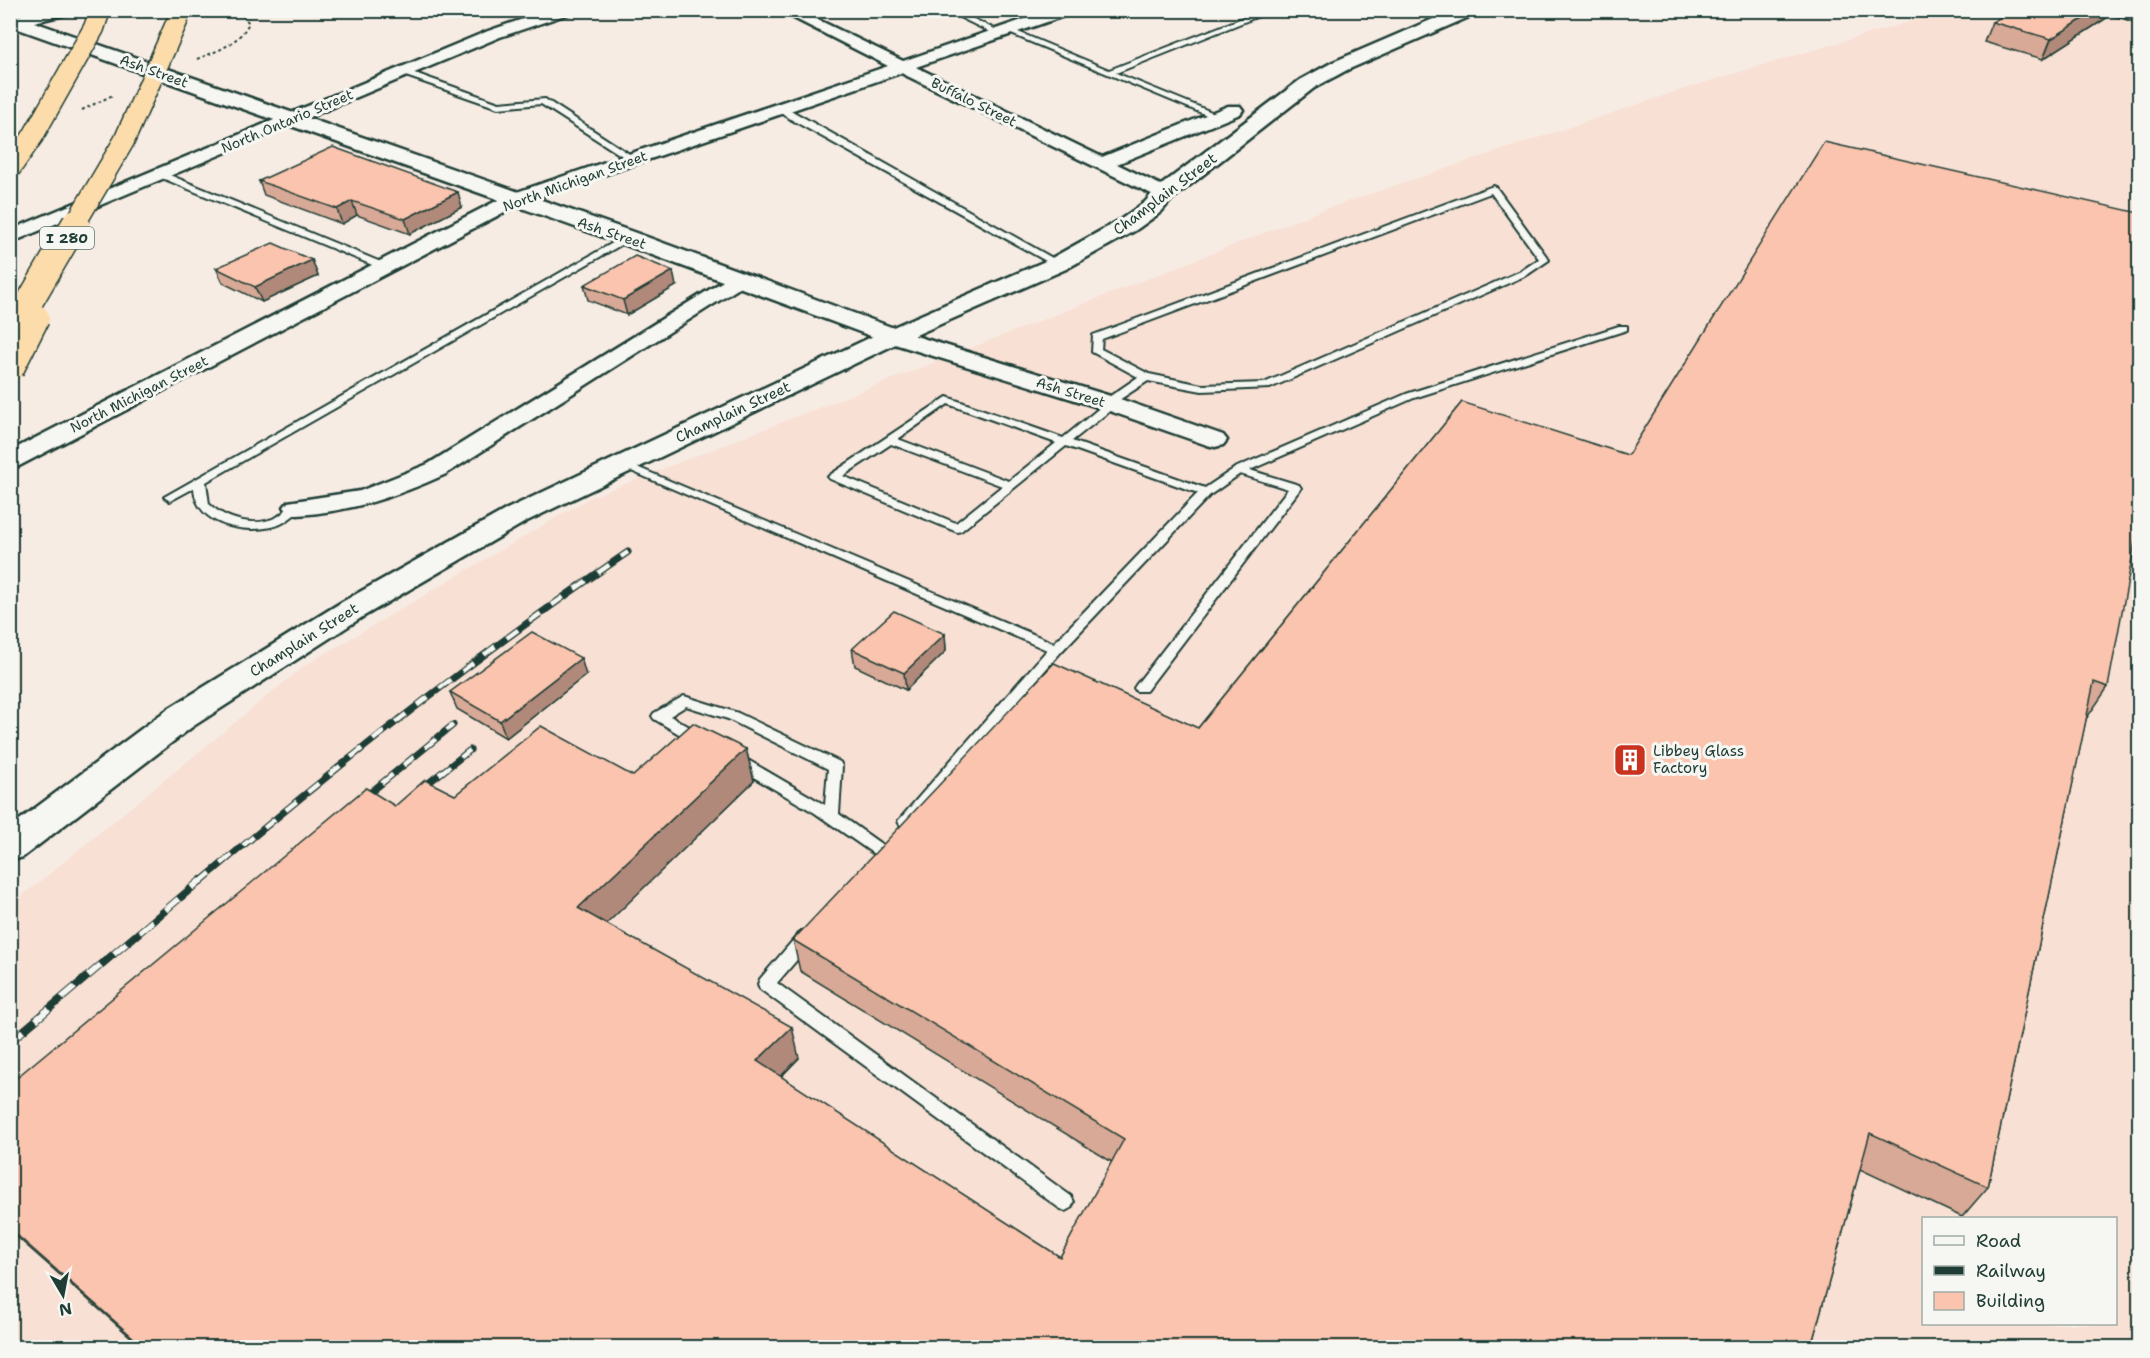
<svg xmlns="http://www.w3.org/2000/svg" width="2150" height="1358" font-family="'Shantell Sans',sans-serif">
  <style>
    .built { fill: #f8e0d4; fill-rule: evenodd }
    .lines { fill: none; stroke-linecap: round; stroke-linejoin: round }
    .service-casing { stroke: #1f3d34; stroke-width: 4 }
    .minor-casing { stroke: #1f3d34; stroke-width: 5 }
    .tertiary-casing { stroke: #1f3d34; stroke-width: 5 }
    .secondary-casing { stroke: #1f3d34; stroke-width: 5 }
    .path { stroke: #1f3d34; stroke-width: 2; stroke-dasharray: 3 3; stroke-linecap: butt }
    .service { fill: #f6f6f2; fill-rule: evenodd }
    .minor { fill: #f6f6f2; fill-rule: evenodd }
    .tertiary { fill: #f6f6f2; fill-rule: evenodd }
    .secondary { fill: #f6f6f2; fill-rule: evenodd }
    .rail-far1-casing { stroke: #1f3d34; stroke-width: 7 }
    .rail-casing { stroke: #1f3d34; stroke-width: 8 }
    .rail-far1 { stroke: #f6f6f2; stroke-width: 4.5; stroke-dasharray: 14; stroke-linecap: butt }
    .rail { stroke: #f6f6f2; stroke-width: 6; stroke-dasharray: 17; stroke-linecap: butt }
    .motorway-bridge-far1-casing { stroke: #1f3d34; stroke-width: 23; stroke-linecap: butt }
    .motorway-bridge-casing { stroke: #1f3d34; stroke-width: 29; stroke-linecap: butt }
    .motorway-bridge-far1 { stroke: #fddcac; stroke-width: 20 }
    .motorway-bridge { stroke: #fddcac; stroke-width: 26 }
    .wall { fill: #d8a996; stroke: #1f3d34; stroke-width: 1.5 }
    .shaded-wall { fill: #b0897a; stroke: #1f3d34; stroke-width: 1.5 }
    .building { fill: #fbc4ae; stroke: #1f3d34; stroke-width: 1.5 }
    .labels { text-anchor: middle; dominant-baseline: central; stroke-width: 6; stroke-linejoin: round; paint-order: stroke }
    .far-street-label { font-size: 14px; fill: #1f3d34; stroke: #f6f6f2 }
    .shield { fill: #f6f6f2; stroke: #60746d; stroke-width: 1.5 }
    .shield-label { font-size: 14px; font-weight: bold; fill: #1f3d34 }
    .street-label { font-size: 15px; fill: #1f3d34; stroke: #f6f6f2 }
    .poi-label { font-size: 15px; fill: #1f3d34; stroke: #f6f6f2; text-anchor: start }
  </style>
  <rect width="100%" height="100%" fill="#f7ece4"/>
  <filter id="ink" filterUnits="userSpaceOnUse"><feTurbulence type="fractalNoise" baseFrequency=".0167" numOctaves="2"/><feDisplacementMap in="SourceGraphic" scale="12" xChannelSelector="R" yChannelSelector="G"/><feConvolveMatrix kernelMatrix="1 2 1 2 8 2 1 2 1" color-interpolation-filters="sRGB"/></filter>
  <g filter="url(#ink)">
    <!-- built -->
    <path class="built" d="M1945,11h153l41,11v1325l-2128,1v-443l293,-239 287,-169 734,-288 371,-124zM1924,1218h192v106h-192z"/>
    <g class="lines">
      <!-- service casing -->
      <g class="service-casing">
        <g id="service">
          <polygon points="945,10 955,10 1005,34 998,36"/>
          <polygon points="1263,10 1274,10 1116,73 1219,115 1219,119 1216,119 1004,31 1011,29 1109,70"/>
          <polygon points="400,70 406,70 499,103 545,99 637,159 630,161 541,104 498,108 400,74"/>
          <polygon points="779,107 785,107 1063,264 1055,266 792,120 779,111"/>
          <polygon points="160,171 388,265 390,267 382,269 157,176 157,172"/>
          <path d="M1493,186l3,1 53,73 -22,15 -257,113 -68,3 -54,-10 -32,21v4l-44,35 133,47 30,-20 171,-74 213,-68h8v4l-213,68 -164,72 49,15 2,3 -155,203h-10l-2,-3 2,-3 152,-196 -48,-15 -30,21 -149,157 -151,173h-10l-2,-4 149,-171 -432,-186 2,-2h8l429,181 144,-150 -132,-47 -105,85 -4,1 -127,-53 -2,-2 2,-2 117,-78 116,41 40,-33 -1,-2 1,-2 35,-24 -46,-25 1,-17zM1491,193l48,66 -18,12 -257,112 -62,2 -53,-11 -48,-25 1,-10zM948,404l108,39 -47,38 -111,-42zM891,444l111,42 -46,37 -113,-47z"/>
          <path d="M625,236l8,2 -427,244 3,22c17,16 46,24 68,13 9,-5 13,-15 24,-13l2,3 -2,3c-8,5 -14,12 -23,15 -30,10 -82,2 -84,-37l-24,13 -6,-4z"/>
          <polygon points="684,696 738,713 840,762 842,766 839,814 884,846 887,850 884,854 879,856 874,854 815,813 731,764 729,760 731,756 741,756 825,805 828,769 728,719 686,706 670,716 704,735 706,739 704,743 694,743 654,719 652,716 654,713"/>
          <polygon points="807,930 813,931 815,936 813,941 777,983 1071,1196 1074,1202 1071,1208 1065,1211 1059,1208 760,989 758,984 760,979 801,931"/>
        </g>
      </g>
      <!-- minor casing -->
      <g class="minor-casing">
        <g id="minor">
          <polygon points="549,10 573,10 571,13 500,37 10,243 10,230 488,31"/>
          <polygon points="778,10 798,10 903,61 1051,10 1075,10 1073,13 916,67 1102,157 1228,106 1240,106 1243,110 1240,114 1117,164 1171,190 1173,194 1171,198 1164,200 901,73 522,203 19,466 10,468 10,451 508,195 888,66"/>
          <polygon points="1427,10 1450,10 1462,17 1454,22 1429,13"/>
          <polygon points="2108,10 2140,12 2140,22 2110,13"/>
          <path d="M740,273l7,2 3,4 -3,4 -301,191c-48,22 -96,38 -149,41l-9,-3 -4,-5 4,-5 72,-11 68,-27 305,-189z"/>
          <polygon points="893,329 1120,399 1223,435 1227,440 1223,445 1215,447 1207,445 1104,409 885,341 882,336 885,331"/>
        </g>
      </g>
      <!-- tertiary casing -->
      <g class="tertiary-casing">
        <polygon id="tertiary" points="38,10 71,10 68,14 34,22 636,233 902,331 906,336 902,341 893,344 884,341 620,243 10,26 10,15 15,16"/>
      </g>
      <!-- secondary casing -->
      <g class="secondary-casing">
        <polygon id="secondary" points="1454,10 1479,10 1476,14 1347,70 1314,88 1172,199 1161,212 1136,230 1066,269 902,341 527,521 364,616 192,727 23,857 10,861 10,827 168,709 342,602 507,509 884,331 1050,259 1120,220 1145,202 1156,189 1300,80 1333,62"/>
      </g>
      <!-- path -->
      <g class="path">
        <path d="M197,59c21,-8 41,-15 52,-36l-11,-13"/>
        <polyline points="82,110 113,95"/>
      </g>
      <!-- service -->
      <use href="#service" class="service"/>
      <!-- minor -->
      <use href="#minor" class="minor"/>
      <!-- tertiary -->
      <use href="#tertiary" class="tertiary"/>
      <!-- secondary -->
      <use href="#secondary" class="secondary"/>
      <!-- rail-far1 casing -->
      <g class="rail-far1-casing">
        <g id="rail-far1">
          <polyline points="417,792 470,750"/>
          <polyline points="360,801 453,725"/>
          <path d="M200,882c137,-117 279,-228 428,-330"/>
        </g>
      </g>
      <!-- rail casing -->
      <g class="rail-casing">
        <polyline id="rail" points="10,1042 201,880"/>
      </g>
      <!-- rail-far1 -->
      <use href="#rail-far1" class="rail-far1"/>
      <!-- rail -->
      <use href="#rail" class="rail"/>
      <!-- motorway-bridge-far1 casing -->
      <g class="motorway-bridge-far1-casing">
        <g id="motorway-bridge-far1">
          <polyline points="10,169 33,136 94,28 100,10"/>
          <polyline points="75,224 124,141 179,17"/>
        </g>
      </g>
      <!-- motorway-bridge casing -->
      <g class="motorway-bridge-casing">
        <g id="motorway-bridge">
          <polyline points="10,335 76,222"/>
          <polyline points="10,370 36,318"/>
        </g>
      </g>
      <!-- motorway-bridge-far1 -->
      <use href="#motorway-bridge-far1" class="motorway-bridge-far1"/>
      <!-- motorway-bridge -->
      <use href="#motorway-bridge" class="motorway-bridge"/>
    </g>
    <!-- wall -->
    <g class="wall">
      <polygon points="2105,19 2043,59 1984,42 1992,22"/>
      <polygon points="259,181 462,207 410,234 357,215 342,224 264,195"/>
      <polygon points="312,260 318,276 262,302 223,283 216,268"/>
      <polygon points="584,285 676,286 627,315 588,300"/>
      <polygon points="1462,402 2108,687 2086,719 1988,1187 1962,1217 1860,1169 1811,1347 142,1347 10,1231 10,1083 395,806 455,795 633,776 746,749 754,781 606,924 799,1058 781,1077 1060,1257 1112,1162 800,971 793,940 1198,728"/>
      <polygon points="945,634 946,651 906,690 855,666 852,649"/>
      <polygon points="586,675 506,738 457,709 450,692"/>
    </g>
    <!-- shaded-wall -->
    <g class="shaded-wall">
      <polygon points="2097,10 2109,10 2105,19 2043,59 2051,39"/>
      <polygon points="458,192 462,207 410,234 405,219"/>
      <polygon points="352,201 357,215 342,224 337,209"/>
      <polygon points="312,260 318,276 262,302 255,287"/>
      <polygon points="673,271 676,286 627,315 623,300"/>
      <polygon points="945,634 946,651 906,690 904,673"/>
      <polygon points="581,658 586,675 506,738 500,721"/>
      <polygon points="746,749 754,781 590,940 578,908"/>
      <polygon points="792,1027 799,1058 765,1092 757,1061"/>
    </g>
    <!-- building -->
    <g class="building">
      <polygon points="2013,10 2097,10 2051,39 1992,22"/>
      <polygon points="1824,142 2139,213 2139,521 2108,687 2094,682 1988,1187 1870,1133 1811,1347 144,1347 10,1229 10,1083 366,788 395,806 425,780 455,795 541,726 633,776 693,723 746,749 578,908 792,1027 757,1061 1060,1257 1124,1139 793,940 1054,663 1198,728 1462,402 1628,455"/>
      <polygon points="333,147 458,192 405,219 352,201 337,209 259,181"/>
      <polygon points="273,243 312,260 255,287 216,268"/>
      <polygon points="635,256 673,271 623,300 584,285"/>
      <polygon points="894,611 945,634 904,673 852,649"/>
      <polygon points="532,632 581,658 500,721 450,692"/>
    </g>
  </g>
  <!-- icons -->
  <defs>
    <g id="building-square" transform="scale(1.725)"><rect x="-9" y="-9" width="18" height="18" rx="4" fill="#c8321e" stroke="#f6f6f2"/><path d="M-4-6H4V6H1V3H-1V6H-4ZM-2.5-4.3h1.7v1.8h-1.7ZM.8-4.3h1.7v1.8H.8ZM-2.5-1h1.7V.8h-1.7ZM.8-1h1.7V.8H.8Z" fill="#fff"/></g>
  </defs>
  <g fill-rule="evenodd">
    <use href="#building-square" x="1630" y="760"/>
  </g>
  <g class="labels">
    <!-- far-street labels -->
    <g class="far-street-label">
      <text transform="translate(154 71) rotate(20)">Ash Street</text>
      <text transform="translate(974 102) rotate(26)">Buffalo Street</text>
      <text transform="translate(287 121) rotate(-23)">North Ontario Street</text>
      <text transform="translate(575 181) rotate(-20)">North Michigan Street</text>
      <text transform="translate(612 233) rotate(19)">Ash Street</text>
      <text transform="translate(1071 392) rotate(17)">Ash Street</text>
      <text transform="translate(139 394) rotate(-27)">North Michigan Street</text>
    </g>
    <!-- shield labels -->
    <rect class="shield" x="40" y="227" width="54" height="22" rx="4.5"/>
    <g class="shield-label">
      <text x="67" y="238">I 280</text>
    </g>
    <!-- street labels -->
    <g class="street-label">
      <text transform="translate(1165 194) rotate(-37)">Champlain Street</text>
      <text transform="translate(733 412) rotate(-25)">Champlain Street</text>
      <text transform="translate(304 640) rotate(-32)">Champlain Street</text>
    </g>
    <!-- poi labels -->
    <g class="poi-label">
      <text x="1653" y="751">Libbey Glass<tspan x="1653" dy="17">Factory</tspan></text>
    </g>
  </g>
  <!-- margin -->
  <rect width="2150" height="1358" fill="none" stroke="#f6f6f2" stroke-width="36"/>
  <rect x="18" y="18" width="2114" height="1322" fill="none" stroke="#1f3d34" stroke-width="2" filter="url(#ink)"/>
  <!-- legend -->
  <rect x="1922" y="1217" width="195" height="108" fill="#f6f6f2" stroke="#a0aca6" stroke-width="1.5"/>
  <rect x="1934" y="1236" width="30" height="9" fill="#f6f6f2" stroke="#a0aca6" stroke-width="1.5"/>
  <text x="1976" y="1247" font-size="18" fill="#1f3d34">Road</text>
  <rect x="1934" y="1266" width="30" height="9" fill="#1f3d34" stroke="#a0aca6" stroke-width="1.5"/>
  <text x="1976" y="1277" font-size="18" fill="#1f3d34">Railway</text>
  <rect x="1934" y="1292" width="30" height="18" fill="#fbc4ae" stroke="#a0aca6" stroke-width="1.5"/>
  <text x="1976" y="1307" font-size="18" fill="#1f3d34">Building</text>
  <!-- north arrow -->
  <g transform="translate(63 1295) rotate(170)" stroke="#f6f6f2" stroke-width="4.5" paint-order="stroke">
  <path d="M0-4.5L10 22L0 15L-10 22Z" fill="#1f3d34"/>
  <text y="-9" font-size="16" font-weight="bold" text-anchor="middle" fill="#1f3d34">N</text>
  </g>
</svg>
